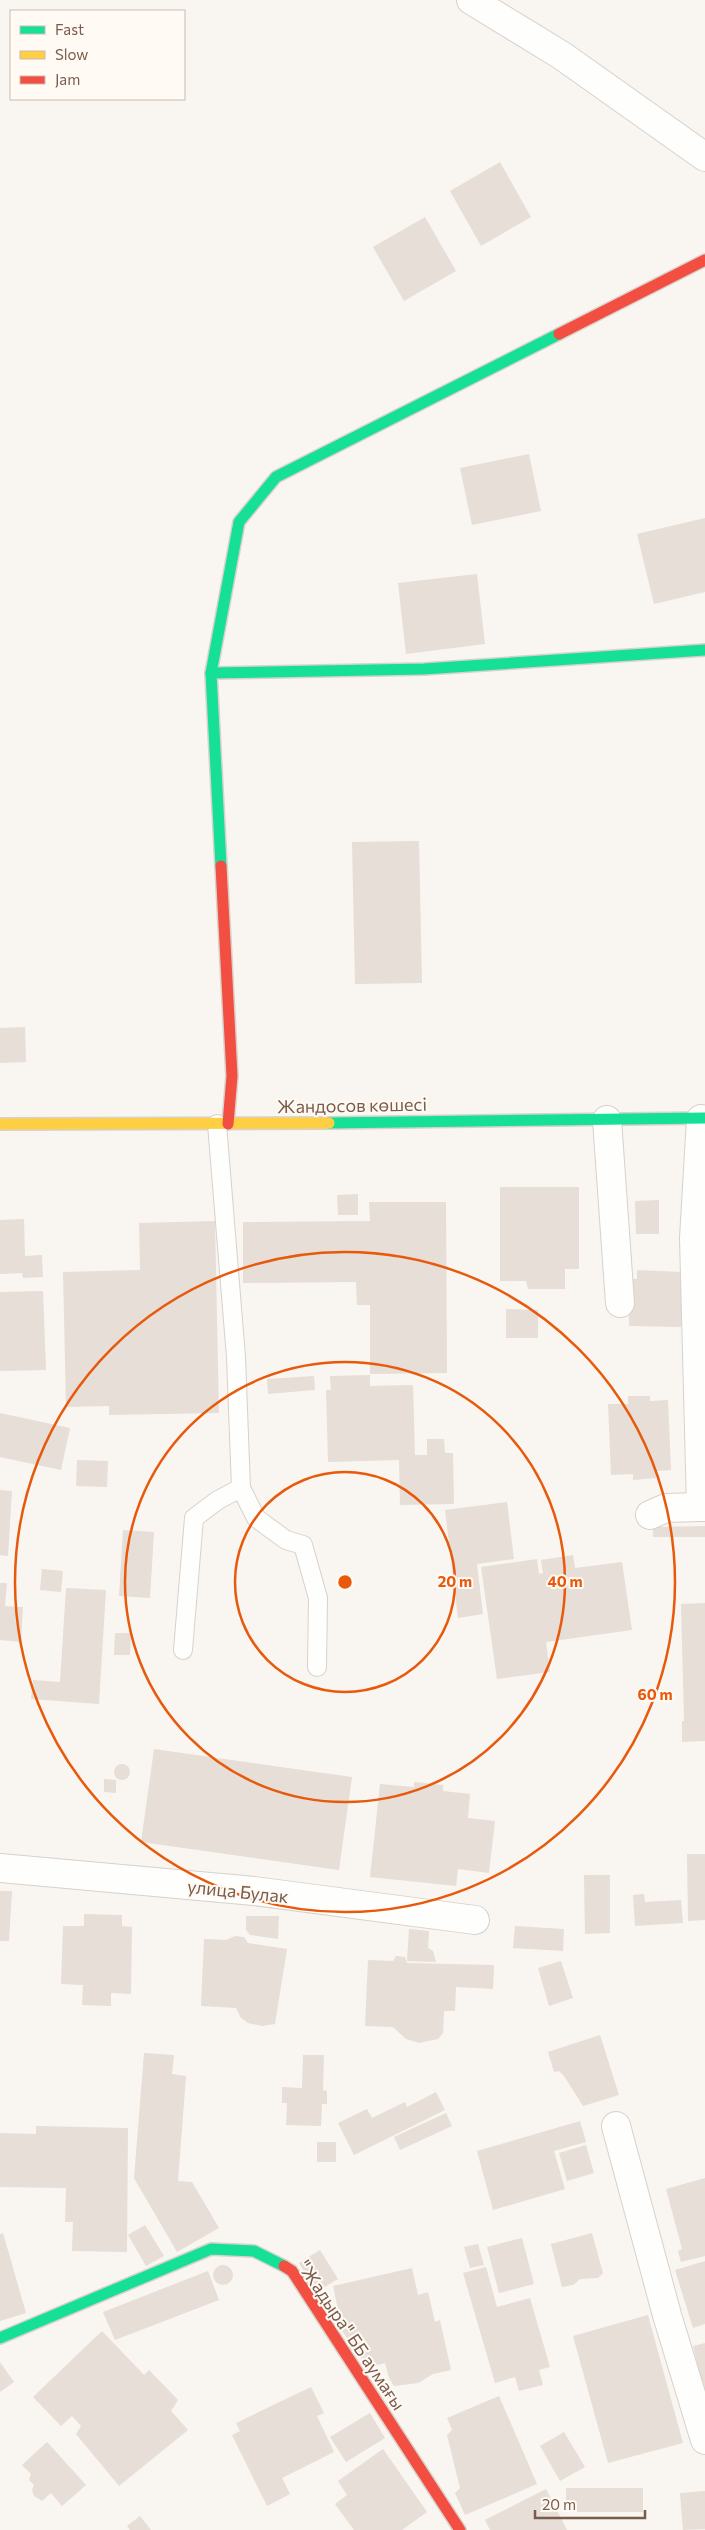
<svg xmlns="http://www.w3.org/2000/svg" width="705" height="2530" font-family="Commissioner,sans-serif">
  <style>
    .building { fill: #e6ded7 }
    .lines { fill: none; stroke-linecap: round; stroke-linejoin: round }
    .lane-casing { stroke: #d7d1cb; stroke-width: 20 }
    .street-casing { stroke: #d7d1cb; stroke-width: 30 }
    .fast-casing { stroke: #d9d2cb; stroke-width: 14 }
    .slow-casing { stroke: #d9d2cb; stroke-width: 14 }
    .jam-casing { stroke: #d9d2cb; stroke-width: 14 }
    .lane { stroke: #fefefd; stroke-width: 18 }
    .street { stroke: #fefefd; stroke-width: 28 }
    .fast { stroke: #16e098; stroke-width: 11 }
    .slow { stroke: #ffcf43; stroke-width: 11 }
    .jam { stroke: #f24e42; stroke-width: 11 }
    .ring { fill: none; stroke: #e8590c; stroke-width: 2.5 }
    .labels { text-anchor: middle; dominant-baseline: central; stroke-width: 4; stroke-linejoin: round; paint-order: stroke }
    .street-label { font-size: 18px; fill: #7a5c4d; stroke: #fffaf3 }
    .centre { fill: #e8590c; stroke: #fffaf3; stroke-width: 2.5 }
    .ring-label { font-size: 15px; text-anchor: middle; font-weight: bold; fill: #e8590c; stroke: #fffaf3; stroke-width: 4; stroke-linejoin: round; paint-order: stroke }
  </style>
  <rect width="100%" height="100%" fill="#f9f5f0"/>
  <!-- building -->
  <g class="building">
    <polygon points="500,162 531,217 481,246 450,191"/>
    <polygon points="425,217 456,271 404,301 373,247"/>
    <polygon points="529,454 541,511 472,525 460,468"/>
    <polygon points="705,518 705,592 654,604 637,534"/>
    <polygon points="477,574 485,644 406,654 398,583"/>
    <polygon points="419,841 422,983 355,984 352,842"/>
    <polygon points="25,1027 26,1062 0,1063 0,1028"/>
    <polygon points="500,1187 579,1187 579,1269 565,1269 565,1289 528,1289 526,1281 500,1281"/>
    <polygon points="358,1194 358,1215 338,1215 337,1195"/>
    <polygon points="659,1200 659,1234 636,1234 635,1201"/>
    <polygon points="369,1202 446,1202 447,1373 370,1374 370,1305 357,1305 356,1282 243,1283 243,1222 370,1221"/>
    <polygon points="24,1219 25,1256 42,1255 43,1277 23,1278 22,1273 0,1274 0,1220"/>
    <polygon points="215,1221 219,1413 109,1415 109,1406 66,1407 63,1272 140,1270 139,1223"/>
    <polygon points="637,1270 682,1272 681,1327 629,1326 629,1279 637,1279"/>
    <polygon points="43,1291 46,1370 0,1371 0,1292"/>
    <polygon points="506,1309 538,1310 538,1338 506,1338"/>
    <polygon points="370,1375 370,1386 413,1385 415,1455 427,1455 427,1439 444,1439 445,1453 453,1453 454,1504 400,1505 399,1460 328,1462 326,1390 331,1390 330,1376"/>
    <polygon points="314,1376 315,1390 268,1394 267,1379"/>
    <polygon points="628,1396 650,1396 650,1401 668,1400 671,1470 656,1471 656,1478 633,1480 633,1474 611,1475 608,1404 628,1404"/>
    <polygon points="0,1413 70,1428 61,1470 0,1457"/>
    <polygon points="77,1460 108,1461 107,1487 76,1486"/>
    <polygon points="0,1490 12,1491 8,1556 0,1555"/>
    <polygon points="507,1502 514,1559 477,1564 483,1614 458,1618 445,1510"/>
    <polygon points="705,1526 705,1537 653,1537 653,1527"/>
    <polygon points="123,1530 154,1532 150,1598 119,1596"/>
    <polygon points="573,1555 575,1568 622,1562 632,1630 546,1642 550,1672 497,1679 481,1567 537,1559 539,1574 543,1573 541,1560"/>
    <polygon points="42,1569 63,1571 61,1592 40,1590"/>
    <polygon points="0,1583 7,1583 5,1606 23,1607 21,1642 0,1640"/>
    <polygon points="66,1588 106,1590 99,1704 31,1699 33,1680 60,1682"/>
    <polygon points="705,1603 705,1741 682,1742 682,1721 684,1721 681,1604"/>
    <polygon points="115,1633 131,1633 130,1655 114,1655"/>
    <polygon points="154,1749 352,1777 339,1870 141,1842"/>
    <circle cx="122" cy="1772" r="8"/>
    <polygon points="104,1779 116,1780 116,1793 104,1792"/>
    <polygon points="414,1782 443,1785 443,1791 470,1794 468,1818 495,1821 489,1873 458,1869 456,1886 370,1877 380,1784 414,1787"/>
    <polygon points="687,1854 705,1854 705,1920 688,1921"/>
    <polygon points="584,1875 610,1875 610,1933 585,1934"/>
    <polygon points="0,1891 12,1891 9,1941 0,1941"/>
    <polygon points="644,1894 645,1902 681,1900 683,1923 635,1926 633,1895"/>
    <polygon points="84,1914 122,1915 122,1926 132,1927 131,1994 111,1993 111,2006 82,2005 83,1985 61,1984 63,1926 84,1926"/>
    <polygon points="246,1916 279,1916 278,1939 250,1935 246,1930"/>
    <polygon points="515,1926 564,1929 563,1951 513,1948"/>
    <polygon points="409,1929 429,1931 428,1948 433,1951 436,1962 407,1961"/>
    <polygon points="235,1936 244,1937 248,1943 287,1949 275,2024 262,2026 248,2023 241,2018 236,2008 201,2006 204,1939 226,1940"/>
    <polygon points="396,1956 405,1957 407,1963 494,1965 493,1989 456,1987 455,2011 444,2011 443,2033 438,2039 419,2043 406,2039 393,2027 365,2026 368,1960 393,1961"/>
    <polygon points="561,1961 573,1998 549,2006 538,1968"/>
    <polygon points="600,2035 619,2095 583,2106 564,2076 559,2071 554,2072 548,2052"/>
    <polygon points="144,2053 174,2055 172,2074 186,2076 178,2181 192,2182 219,2228 177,2252 134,2178"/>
    <polygon points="303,2055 324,2055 323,2090 327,2091 327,2104 322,2104 321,2126 286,2125 287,2103 282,2103 282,2087 302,2088"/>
    <polygon points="436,2092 445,2110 354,2155 338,2123 367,2109 372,2118 405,2102 407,2107"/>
    <polygon points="446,2113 452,2126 400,2150 394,2137"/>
    <polygon points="580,2121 586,2142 554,2151 565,2189 493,2210 477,2151"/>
    <polygon points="36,2126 128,2128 127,2252 72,2251 73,2222 65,2222 66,2188 0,2187 0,2133 36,2134"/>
    <rect x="317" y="2142" width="19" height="20"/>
    <polygon points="586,2145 594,2173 567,2181 559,2153"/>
    <polygon points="705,2178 705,2256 681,2262 678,2251 682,2249 666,2189"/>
    <polygon points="145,2225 164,2256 146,2266 128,2235"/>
    <polygon points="3,2233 26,2313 0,2321 0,2234"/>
    <polygon points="592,2233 603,2273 598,2278 580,2279 573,2285 562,2287 551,2244"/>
    <polygon points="522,2238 534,2284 499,2293 487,2247"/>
    <polygon points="478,2244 484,2265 470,2268 464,2247"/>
    <polygon points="320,2250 338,2279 316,2292 299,2263"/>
    <polygon points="705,2261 705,2324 693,2328 675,2270"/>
    <circle cx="223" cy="2275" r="10"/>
    <polygon points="486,2267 497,2307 530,2298 550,2367 539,2370 543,2385 519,2391 515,2377 495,2383 463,2273"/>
    <polygon points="412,2268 418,2295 428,2292 435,2322 440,2320 451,2370 433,2374 418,2383 394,2386 389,2378 385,2363 374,2366 363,2361 338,2325 340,2318 333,2286"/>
    <polygon points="208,2271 219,2300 115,2340 103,2312"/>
    <polygon points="648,2315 683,2443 608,2463 573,2336"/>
    <polygon points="102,2331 144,2375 149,2370 178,2400 171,2411 188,2430 119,2486 76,2434 81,2426 72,2416 61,2426 33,2397"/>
    <polygon points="705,2343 705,2391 704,2391 693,2346"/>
    <polygon points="0,2362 14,2382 0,2392"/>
    <polygon points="311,2387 324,2413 317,2416 334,2452 282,2478 290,2494 267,2506 232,2435 240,2431 236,2423"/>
    <polygon points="499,2396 537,2484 465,2515 455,2493 460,2488 447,2435 452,2430 447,2418"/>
    <polygon points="370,2413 385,2438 346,2462 330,2437"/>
    <polygon points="564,2432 585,2467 560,2481 540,2446"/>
    <polygon points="47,2442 86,2485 62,2506 51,2493 42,2501 34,2496 32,2490 34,2485 29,2480 31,2474 22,2465"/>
    <polygon points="383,2449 427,2512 402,2530 354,2530 335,2504 347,2495 338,2481"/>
    <polygon points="566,2488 643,2488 643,2512 569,2512 569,2501 566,2501"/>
    <polygon points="546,2489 567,2530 490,2530 485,2520"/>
    <polygon points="705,2491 705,2529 683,2530 680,2493"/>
    <polygon points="140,2516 151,2530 130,2530 127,2526"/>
  </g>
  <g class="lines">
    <!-- lane casing -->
    <g class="lane-casing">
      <g id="lane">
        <polyline points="241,1488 256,1518 286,1540 303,1545 318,1598 317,1667"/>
        <polyline points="183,1650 194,1518 218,1500 241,1488 236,1357 217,1124"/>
      </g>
    </g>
    <!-- street casing -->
    <g class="street-casing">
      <g id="street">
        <polyline points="471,0 561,55 705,157"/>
        <polyline points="701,1119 694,1238 701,1507 705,1507"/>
        <polyline points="607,1120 620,1303"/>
        <polyline points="650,1515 666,1508 701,1507"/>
        <polyline points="0,1868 254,1891 475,1920"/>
        <polyline points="616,2126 667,2315 705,2440"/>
      </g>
    </g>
    <!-- fast casing -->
    <g class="fast-casing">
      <g id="fast">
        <polyline points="211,673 239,522 276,477 559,334"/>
        <polyline points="221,866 211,673 424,669 705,650"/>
        <polyline points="329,1123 705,1118"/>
        <polyline points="0,2338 211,2249 254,2251 284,2266"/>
      </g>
    </g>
    <!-- slow casing -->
    <g class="slow-casing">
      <polyline id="slow" points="0,1124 329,1123"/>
    </g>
    <!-- jam casing -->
    <g class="jam-casing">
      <g id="jam">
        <polyline points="559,334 705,260"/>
        <polyline points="221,866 232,1076 228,1124"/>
        <polyline points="284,2266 292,2271 460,2530"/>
      </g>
    </g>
    <!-- lane -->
    <use href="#lane" class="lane"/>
    <!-- street -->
    <use href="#street" class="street"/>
    <!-- fast -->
    <use href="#fast" class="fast"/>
    <!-- slow -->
    <use href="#slow" class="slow"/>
    <!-- jam -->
    <use href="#jam" class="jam"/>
  </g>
  <!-- distance rings -->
  <g class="ring">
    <circle cx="345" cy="1582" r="110"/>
    <circle cx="345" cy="1582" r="220"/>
    <circle cx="345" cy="1582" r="330"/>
  </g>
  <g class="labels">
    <!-- street labels -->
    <g class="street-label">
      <text transform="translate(352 1105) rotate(-1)">Жандосов көшесі</text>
      <text transform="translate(238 1891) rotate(6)">улица Булак</text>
      <text transform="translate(352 2335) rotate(56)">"Жадыра" ББ аумағы</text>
    </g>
  </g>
  <circle cx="345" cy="1582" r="8" class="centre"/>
  <g class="ring-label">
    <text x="455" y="1587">20 m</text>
    <text x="565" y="1587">40 m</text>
    <text x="655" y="1700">60 m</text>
  </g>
  <!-- legend -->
  <rect x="10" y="10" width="175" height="90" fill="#fffaf3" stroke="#cabbb1"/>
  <rect x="20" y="26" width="25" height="8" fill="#16e098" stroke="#cabbb1"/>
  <text x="55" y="35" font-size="15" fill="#7a5c4d">Fast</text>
  <rect x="20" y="51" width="25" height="8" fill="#ffcf43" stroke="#cabbb1"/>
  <text x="55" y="60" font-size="15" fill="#7a5c4d">Slow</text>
  <rect x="20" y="76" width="25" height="8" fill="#f24e42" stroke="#cabbb1"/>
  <text x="55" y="85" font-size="15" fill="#7a5c4d">Jam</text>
  <!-- scale -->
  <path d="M535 2510v8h110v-8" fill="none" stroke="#7a5c4d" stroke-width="2.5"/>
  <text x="542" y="2510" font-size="15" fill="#7a5c4d" stroke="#fffaf3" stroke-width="4" paint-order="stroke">20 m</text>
</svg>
